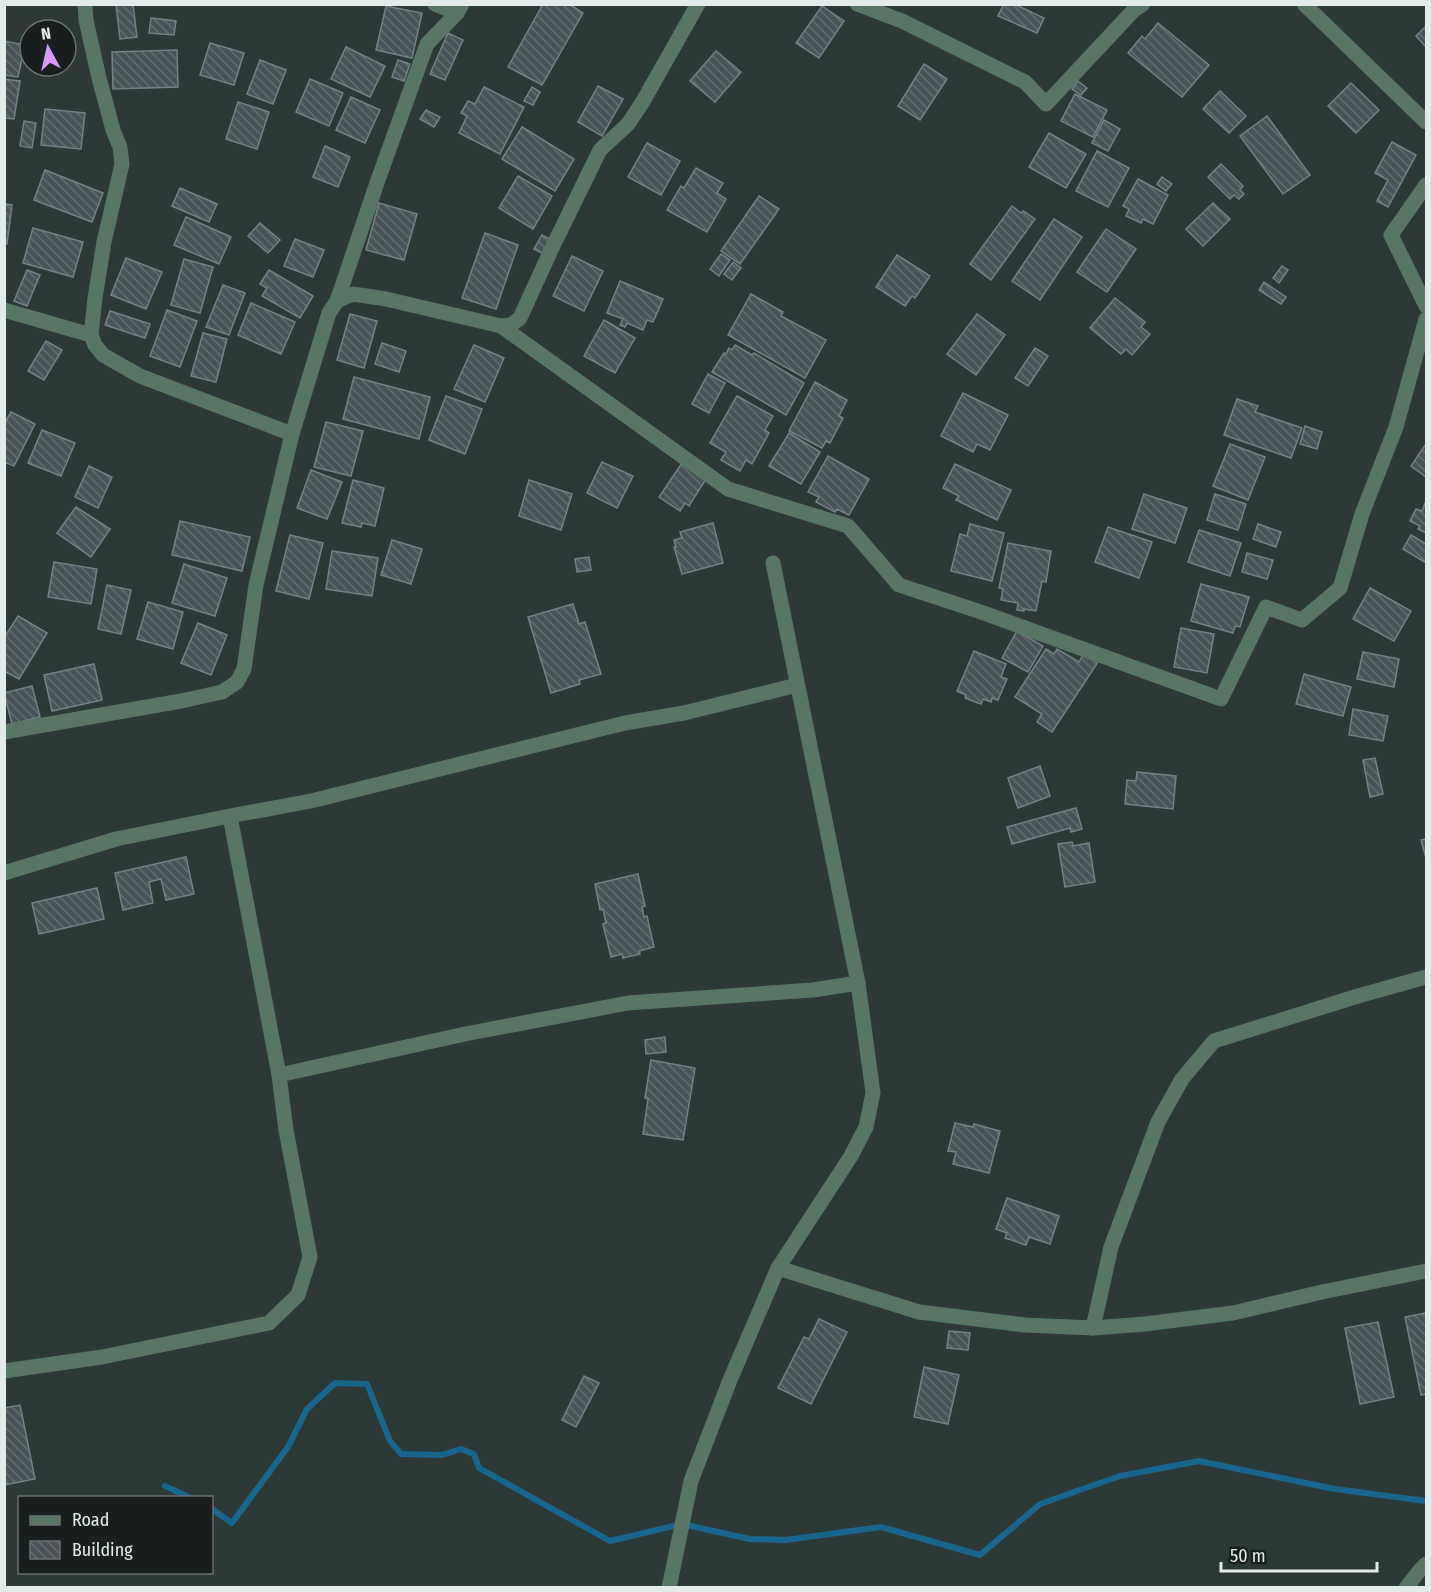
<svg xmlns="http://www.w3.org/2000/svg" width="1431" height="1592" font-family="'Fira Sans Condensed',sans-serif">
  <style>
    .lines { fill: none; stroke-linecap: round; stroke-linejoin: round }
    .stream { stroke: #18658d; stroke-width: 6 }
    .building { fill: url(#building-back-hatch); stroke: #758285; stroke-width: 1.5 }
    .street { stroke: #577666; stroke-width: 15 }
  </style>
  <defs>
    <pattern id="building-back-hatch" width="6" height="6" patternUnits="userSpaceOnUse" patternTransform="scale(1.5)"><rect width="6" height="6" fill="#485457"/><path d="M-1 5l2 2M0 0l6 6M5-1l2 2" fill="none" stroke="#626d6f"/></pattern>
  </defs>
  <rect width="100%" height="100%" fill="#2c3937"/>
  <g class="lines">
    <!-- stream -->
    <g class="stream">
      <polyline points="165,1486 191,1498"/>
      <polyline points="212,1509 232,1523 288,1447 307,1409 335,1383 367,1384 390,1441 401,1454 442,1455 461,1449 474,1454 479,1468 610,1541 682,1524 750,1539 786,1540 881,1527 980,1555 1040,1504 1120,1476 1199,1461 1335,1489 1426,1501"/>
    </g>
  </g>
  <!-- building -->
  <g class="building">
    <polygon points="116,4 133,4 137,37 120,39"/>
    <polygon points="543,4 569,4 583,13 542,85 508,67"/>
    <polygon points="1004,4 1014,4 1044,18 1037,33 998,16"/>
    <polygon points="386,6 422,13 412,58 376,50"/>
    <polygon points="822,6 844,21 819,58 796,43"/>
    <polygon points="151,18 176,21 174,35 149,33"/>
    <polygon points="1158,23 1209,65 1182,97 1128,53 1142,36 1145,39"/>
    <polygon points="1426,26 1426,47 1416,36"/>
    <polygon points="448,33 463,40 445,80 430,74"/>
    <polygon points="4,41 25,45 18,77 4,75"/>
    <polygon points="210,43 244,53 234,85 200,75"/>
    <polygon points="346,47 385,66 370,97 331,79"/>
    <polygon points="177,50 178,87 113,89 112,52"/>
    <polygon points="716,51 741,72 715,102 690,81"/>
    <polygon points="260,60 286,70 273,104 247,94"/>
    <polygon points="398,60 410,64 404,81 392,77"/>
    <polygon points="924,64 947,79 920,120 898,106"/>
    <polygon points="4,79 20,81 14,119 4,118"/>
    <polygon points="310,79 343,93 329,126 296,112"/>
    <polygon points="1078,81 1087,88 1081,95 1072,89"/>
    <polygon points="1351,83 1379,110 1356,133 1328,106"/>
    <polygon points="598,86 623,99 602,136 578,122"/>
    <polygon points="484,87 524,107 500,154 459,133 467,116 461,113 468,101 475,104"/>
    <polygon points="532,87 540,92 533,105 524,101"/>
    <polygon points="1220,91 1246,116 1229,133 1203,109"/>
    <polygon points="1075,94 1107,110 1093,137 1061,121"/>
    <polygon points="351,97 380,110 365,143 336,130"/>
    <polygon points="238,102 269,112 257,149 226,139"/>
    <polygon points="45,109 85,113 81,149 41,145"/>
    <polygon points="426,110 440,117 434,127 420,119"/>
    <polygon points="1267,116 1310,175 1283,194 1240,136"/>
    <polygon points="1104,120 1120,129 1108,151 1092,143"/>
    <polygon points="24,121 36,123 32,148 20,146"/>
    <polygon points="522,127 574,159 555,191 502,159"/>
    <polygon points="1049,133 1086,154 1066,188 1029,167"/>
    <polygon points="1392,142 1416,155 1388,207 1377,201 1388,180 1375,173"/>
    <polygon points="647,143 680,161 661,195 628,177"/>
    <polygon points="325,146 350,157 338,187 313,177"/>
    <polygon points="1097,151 1129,168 1108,207 1076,191"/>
    <polygon points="1221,164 1243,186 1240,190 1244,194 1239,199 1234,195 1230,199 1208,177"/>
    <polygon points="696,168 723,183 717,193 726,199 707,232 667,210 681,186 684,188"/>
    <polygon points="45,170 103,193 92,222 34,200"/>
    <polygon points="518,176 552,196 533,229 499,208"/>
    <polygon points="1162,177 1172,184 1166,191 1157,184"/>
    <polygon points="1138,179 1168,195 1153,224 1143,219 1141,223 1126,216 1129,209 1123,206"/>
    <polygon points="180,188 217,204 209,222 172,206"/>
    <polygon points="759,196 779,209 740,264 721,251"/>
    <polygon points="379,203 417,214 404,260 366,250"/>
    <polygon points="1213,203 1230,219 1203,246 1186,229"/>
    <polygon points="4,204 12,205 7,244 4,244"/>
    <polygon points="1012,206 1021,213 1023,211 1035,219 991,280 970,264"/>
    <polygon points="186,217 231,237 219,264 174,245"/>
    <polygon points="1054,219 1082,237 1040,300 1012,281"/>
    <polygon points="260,223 280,240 268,253 248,236"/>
    <polygon points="33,228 83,242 73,277 23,263"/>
    <polygon points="1106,229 1136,249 1107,292 1077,272"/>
    <polygon points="485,233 518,245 496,309 462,298"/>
    <polygon points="542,235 553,241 545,255 534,249"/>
    <polygon points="295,239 324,250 313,277 284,266"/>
    <polygon points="721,254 730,260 719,276 710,269"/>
    <polygon points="897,255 930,276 915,298 912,296 905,306 876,287"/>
    <polygon points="572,256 603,271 584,311 553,296"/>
    <polygon points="126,258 162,272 146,309 111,295"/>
    <polygon points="184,259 213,267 200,313 171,305"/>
    <polygon points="733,262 741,268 732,280 724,274"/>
    <polygon points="1282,266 1288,270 1279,283 1273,278"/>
    <polygon points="27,270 40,275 27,306 14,301"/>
    <polygon points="269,270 313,296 300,318 262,296 267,288 260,284"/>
    <polygon points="620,281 663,299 653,322 647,320 643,330 627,323 625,327 620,325 623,319 607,313"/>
    <polygon points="1264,282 1286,297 1281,304 1259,290"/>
    <polygon points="223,285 245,293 229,335 206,327"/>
    <polygon points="751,294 783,312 781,316 826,340 805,378 728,335"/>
    <polygon points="1115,298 1145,322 1141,327 1150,334 1132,355 1126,349 1121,354 1090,328"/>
    <polygon points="251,303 295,322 281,354 238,335"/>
    <polygon points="167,310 197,321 180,367 150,356"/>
    <polygon points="110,311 150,324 145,338 105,325"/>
    <polygon points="350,314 377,321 364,368 337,360"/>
    <polygon points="977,314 1005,335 976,375 947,354"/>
    <polygon points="604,320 635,338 615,373 584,356"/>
    <polygon points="203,333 227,339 216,382 191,376"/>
    <polygon points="46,341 62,350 44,380 28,371"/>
    <polygon points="382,343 406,351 399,372 375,364"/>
    <polygon points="474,345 504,358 485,402 454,389"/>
    <polygon points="735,345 752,355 754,353 804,383 786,415 712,372 724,353 726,354 729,348 732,350"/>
    <polygon points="1035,348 1048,356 1028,386 1015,378"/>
    <polygon points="708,374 725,383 709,413 692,404"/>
    <polygon points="354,377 430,397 419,439 343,419"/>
    <polygon points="815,382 847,400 839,416 843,418 830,443 826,441 822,448 789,431"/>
    <polygon points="963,393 1008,415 990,450 977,444 973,452 941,436"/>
    <polygon points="446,396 482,409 465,454 429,440"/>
    <polygon points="737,396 773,416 765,430 769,433 752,464 746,460 740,471 721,460 726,452 710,443"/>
    <polygon points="1237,399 1258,406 1255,412 1302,428 1291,458 1224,435"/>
    <polygon points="11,412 35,424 14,466 4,462 4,424"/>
    <polygon points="326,422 363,431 351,476 314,467"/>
    <polygon points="1305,426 1322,432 1317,449 1300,444"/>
    <polygon points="42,430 75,443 61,476 28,463"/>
    <polygon points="789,433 820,452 801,484 769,466"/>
    <polygon points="1230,444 1265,457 1248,500 1213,486"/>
    <polygon points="1426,444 1426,477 1411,466"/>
    <polygon points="828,456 869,479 849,515 837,509 835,512 816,502 819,497 808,492"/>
    <polygon points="602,462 633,476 617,508 587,493"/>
    <polygon points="682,463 706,479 689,506 685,503 680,511 659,497"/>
    <polygon points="955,464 1011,490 997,520 956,500 959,496 943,488"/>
    <polygon points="89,466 112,477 98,508 75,497"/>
    <polygon points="311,470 342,482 327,519 297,508"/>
    <polygon points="353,480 384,488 375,526 362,523 361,527 342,523"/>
    <polygon points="529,480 572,494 561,530 519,516"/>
    <polygon points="1144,494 1187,508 1175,543 1132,529"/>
    <polygon points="1215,494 1246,504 1238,530 1207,520"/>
    <polygon points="1426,501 1426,533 1418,529 1420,526 1410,521 1416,509 1422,511"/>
    <polygon points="76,507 110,529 91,557 57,533"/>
    <polygon points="180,521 250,537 242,571 172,555"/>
    <polygon points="713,523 723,563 682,574 674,547 676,547 674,540 682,538 680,532"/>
    <polygon points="970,524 1004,533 992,581 951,571 960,534 967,536"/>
    <polygon points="1258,524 1281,532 1276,547 1253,539"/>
    <polygon points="1108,527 1152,542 1139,578 1095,562"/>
    <polygon points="1199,530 1241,543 1230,576 1188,562"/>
    <polygon points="290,535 323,543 309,599 276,591"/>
    <polygon points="1411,535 1426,544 1426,563 1403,549"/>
    <polygon points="392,540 422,549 411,584 381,575"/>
    <polygon points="1008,543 1051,551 1046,582 1042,581 1036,611 1024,609 1024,611 1017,610 1018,603 1001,600 1003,589 999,588"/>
    <polygon points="332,551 378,558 372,596 326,589"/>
    <polygon points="1247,553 1273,560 1267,579 1242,572"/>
    <polygon points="589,557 591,570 577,572 575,559"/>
    <polygon points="54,562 97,569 91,604 48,597"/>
    <polygon points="184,564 227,578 215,616 172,603"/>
    <polygon points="1201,584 1249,597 1240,627 1235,626 1233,633 1191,621"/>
    <polygon points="107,585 131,590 121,634 98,629"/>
    <polygon points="1370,588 1411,611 1394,641 1353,619"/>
    <polygon points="148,602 183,612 173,649 137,639"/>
    <polygon points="573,604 579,624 585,622 601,674 579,680 580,684 551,693 528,617"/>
    <polygon points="18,616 47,633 19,679 4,671 4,638"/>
    <polygon points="198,623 227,635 211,675 181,663"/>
    <polygon points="1181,628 1214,634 1207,673 1174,667"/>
    <polygon points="1017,631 1043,646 1028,672 1002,658"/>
    <polygon points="1046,649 1054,654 1057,649 1079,662 1084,653 1098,662 1052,732 1037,722 1042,714 1015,697"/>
    <polygon points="974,651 1006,664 1001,677 1007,679 998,700 992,698 991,702 983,699 981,704 965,698 966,695 957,691"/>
    <polygon points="1363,652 1399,659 1394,687 1357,679"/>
    <polygon points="94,664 102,700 52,711 44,675"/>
    <polygon points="1304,674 1351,687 1343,716 1296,704"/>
    <polygon points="32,686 40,717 12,724 4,693"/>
    <polygon points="1353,709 1388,716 1383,741 1349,735"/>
    <polygon points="1375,758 1383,794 1370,797 1363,760"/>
    <polygon points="1040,766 1050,796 1018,808 1008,778"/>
    <polygon points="1137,772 1176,776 1173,809 1125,804 1127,780 1136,781"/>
    <polygon points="1076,808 1082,829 1071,832 1070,828 1012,844 1007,827"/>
    <polygon points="1426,839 1426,858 1421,840"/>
    <polygon points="1072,842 1073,846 1089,843 1095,882 1065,887 1058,844"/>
    <polygon points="186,857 194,894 166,900 161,879 149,882 153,903 123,910 115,873"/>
    <polygon points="638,874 645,906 642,907 644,917 647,916 654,947 639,951 640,954 623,958 622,954 611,957 603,924 606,923 603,909 600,910 595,884"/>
    <polygon points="97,888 104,919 39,934 32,903"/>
    <polygon points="665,1037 666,1052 646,1054 645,1040"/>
    <polygon points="651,1060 695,1068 683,1140 643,1134 648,1099 645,1098"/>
    <polygon points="955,1123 973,1127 974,1124 1000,1131 989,1173 953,1164 956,1152 948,1151"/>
    <polygon points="1007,1198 1059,1216 1050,1244 1029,1237 1026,1245 1005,1238 1007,1233 996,1229"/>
    <polygon points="1426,1313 1426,1394 1421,1395 1405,1317"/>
    <polygon points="819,1319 847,1332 811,1404 778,1388 804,1337 809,1339"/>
    <polygon points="1378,1322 1394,1397 1360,1404 1345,1328"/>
    <polygon points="949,1331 970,1333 968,1350 947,1348"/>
    <polygon points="924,1367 959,1375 948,1424 914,1417"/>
    <polygon points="584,1376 599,1383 576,1427 562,1420"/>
    <polygon points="20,1405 35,1479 4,1485 4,1408"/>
  </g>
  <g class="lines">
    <!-- street -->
    <g class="street">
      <polyline points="85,4 86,20 99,78 113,130 120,147 122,164 104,242 95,298 91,335 95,345 103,355 140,376 292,434"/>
      <polyline points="435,4 457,13"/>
      <polyline points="857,4 902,21 1025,82 1046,104 1134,10 1143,4"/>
      <polyline points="1304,4 1426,122"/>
      <polyline points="1426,185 1391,235 1426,306"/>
      <polyline points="337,301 379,177 427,44 457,13 462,4"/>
      <polyline points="4,310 91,335"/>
      <polyline points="501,326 728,489 848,526 899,585 981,612 1221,699 1266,607 1302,620 1340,588 1362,514 1396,427 1426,319"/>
      <polyline points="4,732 181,701 222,692 237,682 244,669 256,585 292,434 329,313 337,301 353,294 386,299 501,326 511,325 520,318 552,248 600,150 628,124 642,103 698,4"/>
      <polyline points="4,873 116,839 230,816 311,801 625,723 684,713 797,685"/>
      <polyline points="279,1075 465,1034 628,1003 813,990 858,983"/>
      <polyline points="778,1268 919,1312 1025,1325 1093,1328 1145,1324 1233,1313 1322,1292 1426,1271"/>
      <polyline points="1093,1328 1111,1247 1158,1122 1182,1079 1214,1041 1358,996 1426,977"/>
      <polyline points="4,1371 102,1357 269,1323 298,1295 310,1257 286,1130 279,1075 230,816"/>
      <polyline points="669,1588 691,1481 730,1380 778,1268 851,1156 866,1127 873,1093 858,983 773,563"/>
      <polyline points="1406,1588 1420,1570 1426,1564"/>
    </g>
  </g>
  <!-- border -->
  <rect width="1431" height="1592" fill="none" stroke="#e3ebea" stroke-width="12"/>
  <!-- legend -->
  <rect x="18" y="1496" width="195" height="78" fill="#191f1e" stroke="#6a7170" stroke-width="1.5"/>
  <rect x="30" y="1516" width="30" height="9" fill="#577666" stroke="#6a7170" stroke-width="1.5"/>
  <text x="72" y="1526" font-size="18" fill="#e3ebea">Road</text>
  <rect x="30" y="1541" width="30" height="18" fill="url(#building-back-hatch)" stroke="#6a7170" stroke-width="1.5"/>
  <text x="72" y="1556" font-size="18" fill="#e3ebea">Building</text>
  <!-- north arrow -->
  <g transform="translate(48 48) rotate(352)"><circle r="28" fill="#191f1e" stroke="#6a7170" stroke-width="1.5"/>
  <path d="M0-4.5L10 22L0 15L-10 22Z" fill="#d79bf9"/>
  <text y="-9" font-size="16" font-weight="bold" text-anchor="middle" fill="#e3ebea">N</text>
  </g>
  <!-- scale -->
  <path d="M1221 1562v9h156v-9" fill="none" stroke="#e3ebea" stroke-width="3"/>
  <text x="1230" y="1562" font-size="18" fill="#e3ebea" stroke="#191f1e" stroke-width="4.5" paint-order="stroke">50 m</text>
</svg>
